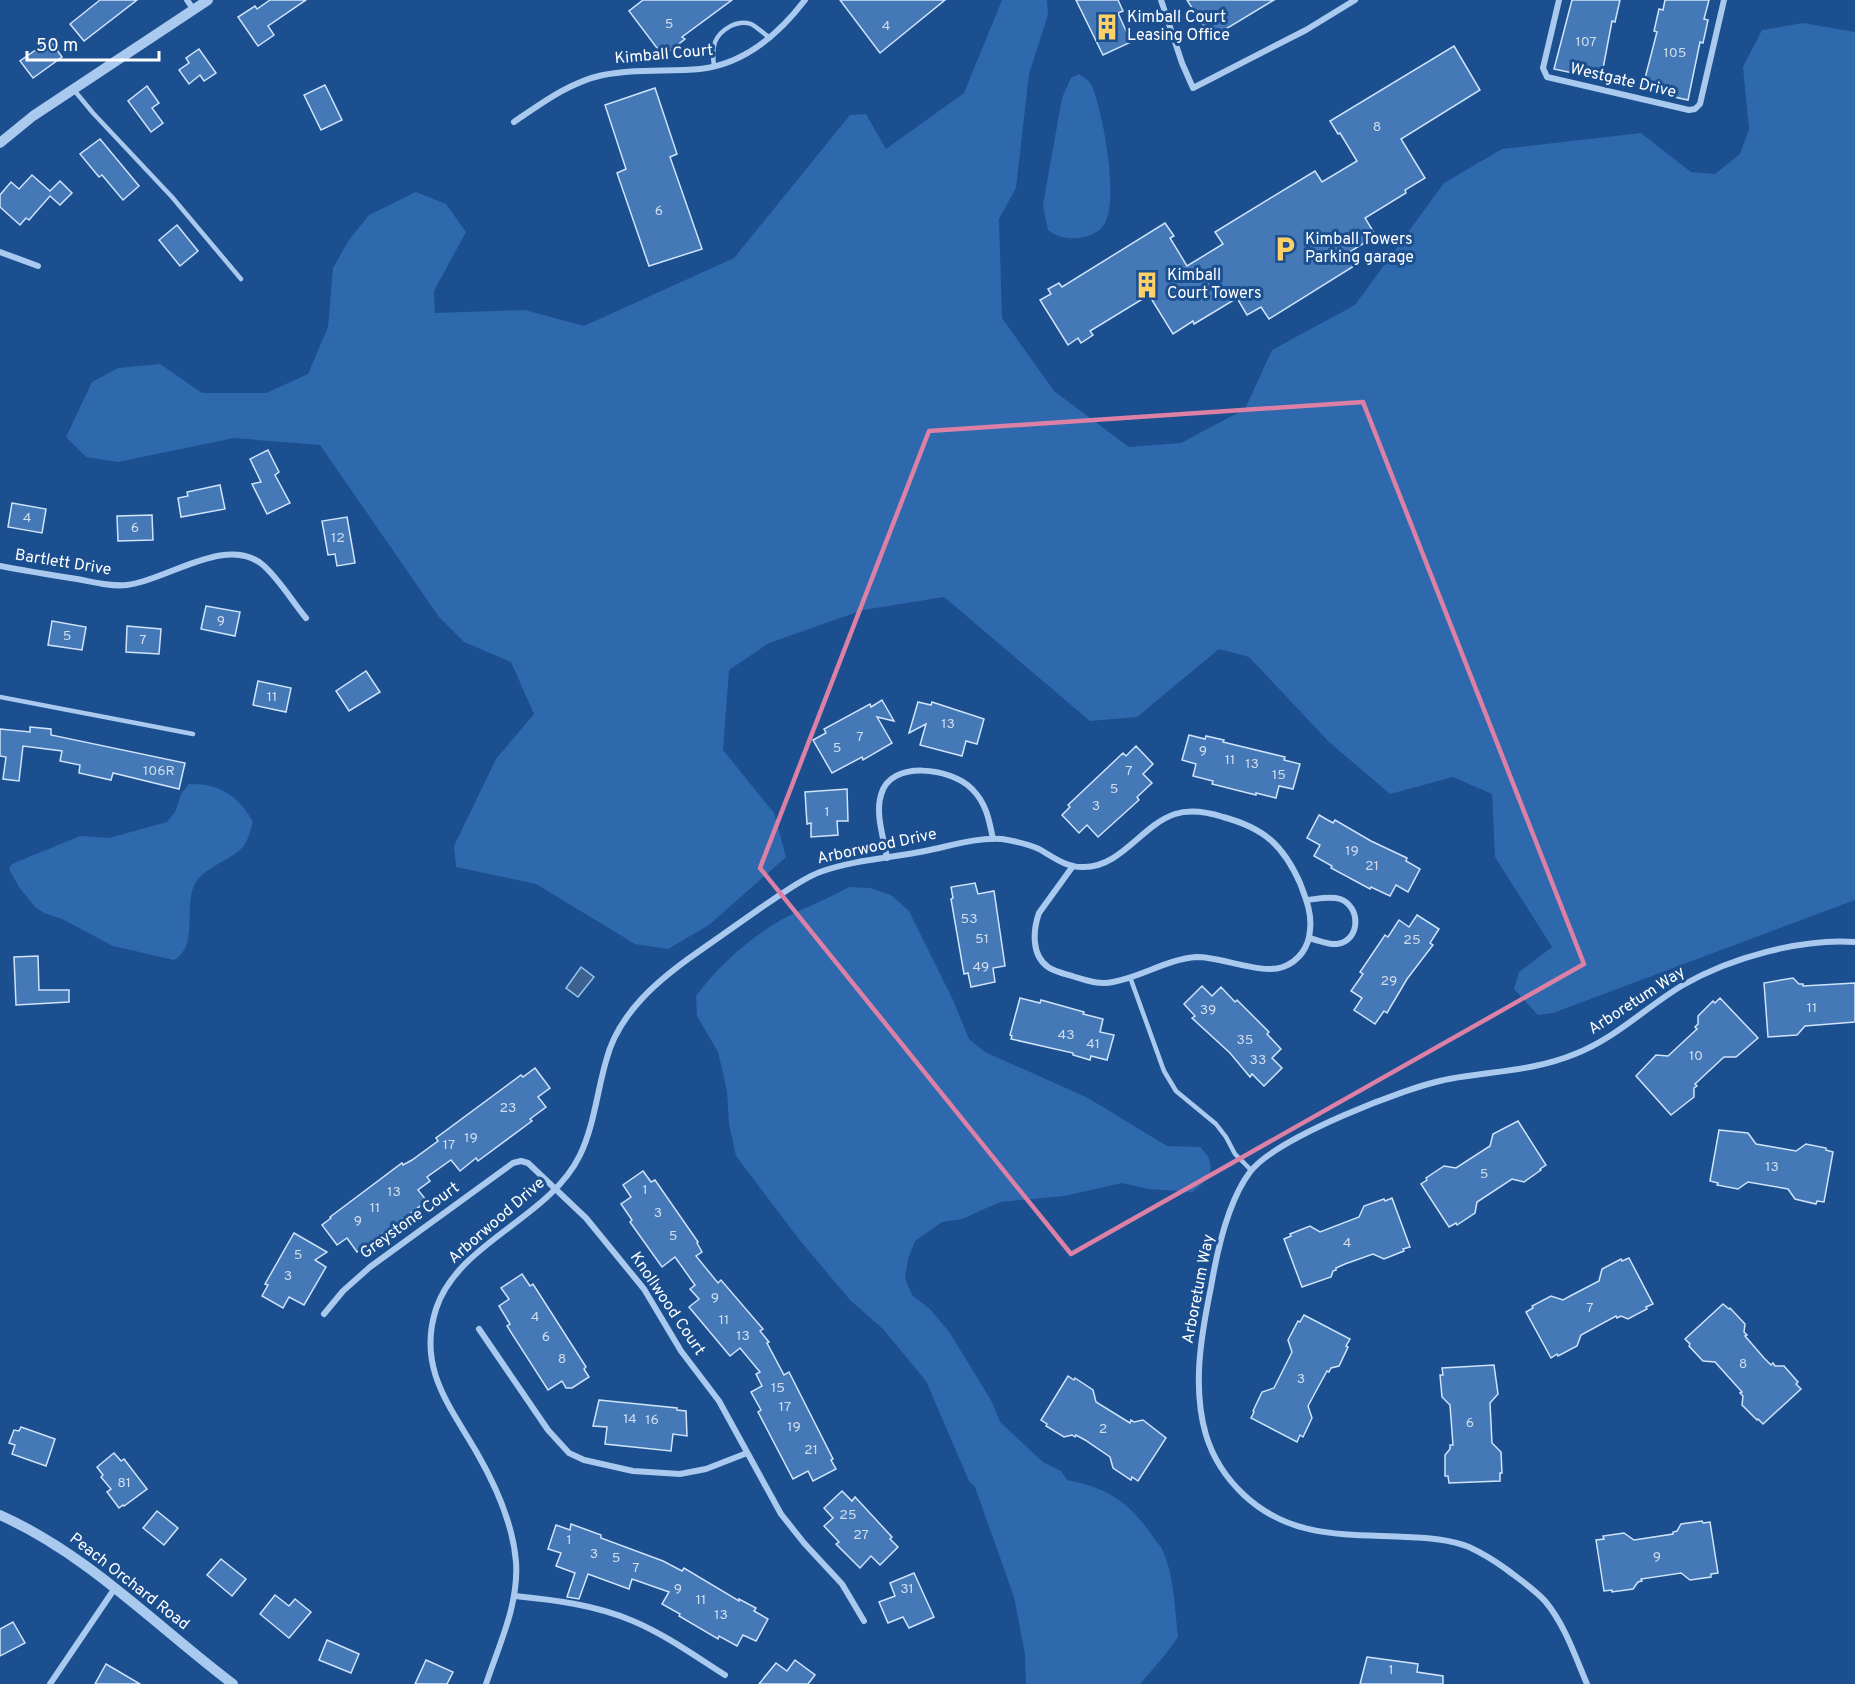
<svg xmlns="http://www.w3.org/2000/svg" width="1855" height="1684" font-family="Overpass,sans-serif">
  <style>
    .green { fill: #2e69ad }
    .water { fill: #3c6290; stroke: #9cc4f0; stroke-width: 1.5 }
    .building { fill: #4478b7; stroke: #cfe3fa; stroke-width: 1.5 }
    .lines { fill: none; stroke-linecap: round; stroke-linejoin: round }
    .service { stroke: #a9c9ee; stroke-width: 4.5 }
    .minor { stroke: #a9c9ee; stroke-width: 6 }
    .tertiary { stroke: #a9c9ee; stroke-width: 10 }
    .marked { fill: none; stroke: #dd80a5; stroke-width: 4.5; stroke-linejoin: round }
    .labels { text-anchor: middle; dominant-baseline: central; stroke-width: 6; stroke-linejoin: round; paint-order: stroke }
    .number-label { font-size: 14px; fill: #d0dded }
    .poi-label { font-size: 16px; fill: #fff; stroke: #1b4f8f; text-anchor: start }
    .street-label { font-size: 16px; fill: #fff; stroke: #1b4f8f }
  </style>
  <rect width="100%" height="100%" fill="#1b4f8f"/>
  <!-- green -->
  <g class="green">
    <polygon points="1002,0 1047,0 1048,15 1029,74 1016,188 999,219 1002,318 1054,391 1129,447 1181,443 1245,409 1272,350 1355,305 1444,183 1502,149 1641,133 1691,172 1715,174 1740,154 1749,129 1743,67 1762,30 1803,23 1855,32 1855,900 1553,1013 1538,1015 1514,989 1519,972 1552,947 1495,857 1492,794 1453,777 1390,794 1328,741 1249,657 1219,649 1137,717 1090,721 944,597 863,610 769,643 729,670 723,750 774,813 786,857 709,925 668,949 635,944 536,884 456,867 454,846 496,759 534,714 511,662 464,642 439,617 320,445 234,438 118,462 86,457 66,437 92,382 118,368 160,364 202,393 266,393 308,374 328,327 333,268 349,240 369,215 416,192 446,204 466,232 434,291 435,313 525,310 584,326 734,258 850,115 866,114 886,149 964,93"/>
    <path d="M1079,74c4,3 11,7 13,12 11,27 27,112 13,137 -7,11 -15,13 -27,15 -11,1 -21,-1 -30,-8l-5,-25 19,-107 9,-20z"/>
    <path d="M189,784c30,-1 50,12 64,38 -3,9 -5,20 -11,26 -13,13 -35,18 -46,34 -14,22 4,64 -22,78l-61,-14 -51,-27 -18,-6 -9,-6 -16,-20 -10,-18 3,-5 68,-28 29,2 58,-16 8,-10 6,-18z"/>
    <path d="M849,887l21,1 21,7 18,16 44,89 16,39 16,13 103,46 79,48 33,1c19,19 11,31 -8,45l-43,-3 -27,-6 -58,13 -64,6 -38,17 -20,3 -27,19 -7,18 -3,19 7,17 18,14 20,24 42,69 8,20 43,40 18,9 6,9c39,7 62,22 84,54 3,5 8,10 11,15 12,25 13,60 16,88l-13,18 -25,29h-114l-1,-30 -11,-57 -39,-110 -6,-6 -43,-100 -43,-52 -33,-29 -52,-62 -62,-82 -7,-32 -2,-33 -9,-39 -21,-36 -1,-20c26,-35 63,-67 103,-85 17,-8 34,-15 50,-24z"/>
  </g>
  <!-- water -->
  <polygon class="water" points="581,967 594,977 578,997 566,988"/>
  <!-- building -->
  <g class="building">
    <polygon points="100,0 137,0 84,41 70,24"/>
    <polygon points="270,0 306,0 268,26 274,35 258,46 238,17 255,6 257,9"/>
    <polygon points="643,0 732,0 682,37 685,39 663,56 629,11"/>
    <polygon points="840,0 945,0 880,53"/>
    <polygon points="1076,0 1118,0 1123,11 1118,13 1131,42 1103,55"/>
    <polygon points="1187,0 1274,0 1211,38"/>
    <polygon points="1572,0 1620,0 1615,22 1612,21 1601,79 1554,69"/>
    <polygon points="1665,0 1709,0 1704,19 1708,20 1703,43 1700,42 1688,100 1642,90 1657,32 1654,31 1659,9 1663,10"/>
    <polygon points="50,40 62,57 33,78 20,61"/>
    <polygon points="1454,46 1480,90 1401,139 1425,178 1405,190 1406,193 1365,218 1376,236 1346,254 1354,266 1269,319 1261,307 1247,315 1237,298 1194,324 1193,321 1173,334 1149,295 1090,331 1093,335 1081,343 1078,338 1068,345 1040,300 1051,294 1048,289 1059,283 1062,287 1165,223 1174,236 1170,238 1187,266 1223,244 1215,232 1315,171 1322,182 1357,161 1340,133 1338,134 1330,121"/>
    <polygon points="199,49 216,73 204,81 200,75 189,84 179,70 189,63 186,58"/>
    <polygon points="325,85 342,120 321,130 304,95"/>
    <polygon points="147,86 159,103 152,108 163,123 151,132 128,101"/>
    <polygon points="655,88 677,154 670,157 702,249 649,266 617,173 626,169 605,105"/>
    <polygon points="100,139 139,186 123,200 102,175 99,177 80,154"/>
    <polygon points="32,175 50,191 60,181 72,193 60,205 50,196 29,220 26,218 20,225 0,207 0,195 11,182 19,189"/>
    <polygon points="177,225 198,251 180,266 159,240"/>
    <polygon points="268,450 279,472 275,475 290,503 267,514 252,484 261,482 250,459"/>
    <polygon points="220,485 225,509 181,517 178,498 188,496 187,492"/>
    <polygon points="12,503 46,509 42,533 8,527"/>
    <polygon points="152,515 153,540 118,541 117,516"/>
    <polygon points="347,517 355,563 337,566 335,554 328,555 322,521"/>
    <polygon points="206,606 240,612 235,636 201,629"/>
    <polygon points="52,621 86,627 82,650 48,645"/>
    <polygon points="127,626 161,629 159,654 126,652"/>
    <polygon points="366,671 380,692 349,711 336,691"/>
    <polygon points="258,681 291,688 286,712 253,705"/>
    <polygon points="882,700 894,721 877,717 892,743 863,760 862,757 832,773 813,740 826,733 824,729 870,704 871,707"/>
    <polygon points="918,702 931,705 932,702 984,719 977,744 966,741 962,756 920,745 926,724 909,733"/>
    <polygon points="30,727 51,729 51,735 185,763 179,789 113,773 111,780 79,773 80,765 60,761 62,751 23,746 19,781 3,779 6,757 0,756 0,729 30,732"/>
    <polygon points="1189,735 1205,739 1206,736 1224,740 1223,742 1285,757 1284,760 1300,764 1293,789 1279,786 1276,798 1256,793 1256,795 1212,784 1213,781 1193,776 1196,764 1182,760"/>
    <polygon points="1136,746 1153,764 1143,774 1152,783 1137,797 1139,800 1098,837 1087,825 1079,833 1062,815 1070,807 1068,805 1123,753 1126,756"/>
    <polygon points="847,789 848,821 837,821 838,835 811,837 811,823 807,824 805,792"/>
    <polygon points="1319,815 1333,823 1335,820 1371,841 1407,858 1406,861 1420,869 1408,892 1396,885 1390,896 1371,887 1370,889 1331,868 1332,866 1314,856 1320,845 1307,838"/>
    <polygon points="975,883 978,894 994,891 1005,966 993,968 995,982 971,987 968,973 964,974 951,899 953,898 951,887"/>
    <polygon points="1417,915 1439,929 1430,943 1433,945 1407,979 1387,1013 1384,1011 1375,1024 1354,1010 1362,998 1351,991 1363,974 1360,972 1385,935 1388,937 1399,920 1409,927"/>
    <polygon points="38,956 39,990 69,990 69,1002 16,1005 14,957"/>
    <polygon points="1793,978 1799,984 1803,984 1803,986 1855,983 1855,1022 1805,1026 1797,1035 1768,1037 1764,983"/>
    <polygon points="1202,986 1212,996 1221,987 1235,1002 1237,1000 1269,1032 1267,1034 1281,1049 1272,1058 1282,1068 1264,1086 1252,1074 1250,1077 1230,1053 1192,1018 1195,1016 1184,1004"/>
    <polygon points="1020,998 1040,1003 1041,1000 1084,1012 1083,1014 1103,1019 1100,1032 1114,1035 1107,1060 1091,1056 1090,1060 1073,1055 1073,1053 1011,1039 1012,1036 1010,1035"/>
    <polygon points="1720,998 1758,1038 1736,1057 1724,1057 1695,1084 1697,1086 1694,1088 1694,1097 1671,1115 1636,1076 1656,1055 1668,1056 1697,1029 1695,1027 1698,1024 1698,1016 1713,1001 1715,1003"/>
    <polygon points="535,1068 550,1088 538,1097 546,1107 530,1119 532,1121 478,1161 476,1158 460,1171 451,1160 427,1177 430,1181 418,1190 427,1201 357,1252 347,1238 337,1245 322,1225 331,1218 330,1217 402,1163 403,1165 412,1160 438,1141 436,1138 521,1075 523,1077"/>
    <polygon points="1518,1121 1546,1165 1540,1169 1541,1170 1524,1182 1512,1179 1477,1202 1475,1213 1457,1225 1456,1223 1449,1227 1421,1184 1427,1180 1426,1178 1444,1166 1456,1168 1490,1146 1493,1134"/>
    <polygon points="1719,1130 1748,1133 1756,1144 1779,1148 1796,1151 1806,1144 1826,1148 1826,1150 1833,1152 1824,1202 1817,1201 1816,1204 1795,1199 1788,1189 1748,1182 1738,1189 1717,1185 1718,1183 1710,1181"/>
    <polygon points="643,1171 651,1182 655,1180 698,1242 697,1243 702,1252 696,1256 718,1283 721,1280 763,1329 760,1331 769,1342 767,1343 784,1375 789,1372 833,1459 831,1460 836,1469 813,1481 808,1471 793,1479 758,1412 761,1410 751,1392 762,1386 756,1374 760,1372 740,1348 730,1356 689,1307 699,1299 690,1289 695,1285 675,1257 662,1267 630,1222 632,1220 621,1204 631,1197 623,1185"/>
    <polygon points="1392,1198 1410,1247 1403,1249 1404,1251 1384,1259 1373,1254 1345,1264 1336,1268 1336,1270 1333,1271 1331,1277 1302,1287 1284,1239 1291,1236 1290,1234 1310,1226 1320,1232 1359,1217 1364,1206 1384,1199 1385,1201"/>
    <polygon points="294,1233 327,1252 315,1260 326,1267 304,1305 289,1297 283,1308 262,1296 268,1285 265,1284"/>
    <polygon points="1629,1258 1653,1304 1646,1307 1647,1309 1628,1319 1621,1316 1617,1318 1616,1316 1581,1335 1577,1346 1558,1356 1557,1354 1551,1358 1526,1312 1533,1308 1532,1306 1551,1296 1563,1300 1572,1295 1599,1281 1602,1269 1621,1259 1622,1261"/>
    <polygon points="522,1274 530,1286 533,1284 586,1367 584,1369 589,1377 572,1388 566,1388 562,1381 548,1390 507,1326 510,1324 499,1306 509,1299 501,1288"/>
    <polygon points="1723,1304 1729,1309 1730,1308 1745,1324 1744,1332 1747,1335 1745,1336 1764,1358 1771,1365 1773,1363 1775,1366 1784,1366 1798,1382 1796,1384 1801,1389 1763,1424 1758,1419 1757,1420 1742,1405 1743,1396 1740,1393 1742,1392 1715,1362 1703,1361 1689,1346 1690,1344 1685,1339"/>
    <polygon points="1304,1315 1350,1339 1346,1346 1348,1347 1339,1366 1331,1368 1329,1372 1327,1371 1308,1406 1312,1418 1303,1437 1300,1435 1297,1442 1251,1418 1254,1412 1253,1411 1262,1392 1274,1388 1292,1352 1288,1340 1298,1321 1300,1322"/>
    <polygon points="1494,1365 1498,1394 1490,1403 1492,1443 1501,1452 1502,1473 1500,1473 1500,1481 1449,1483 1448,1476 1445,1476 1445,1455 1450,1449 1450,1445 1453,1445 1450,1405 1442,1397 1440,1375 1443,1375 1442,1368"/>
    <polygon points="1068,1376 1074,1380 1075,1378 1093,1390 1096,1402 1130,1423 1131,1420 1134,1422 1143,1420 1166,1438 1138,1481 1132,1477 1131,1480 1113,1468 1110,1457 1085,1440 1076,1435 1075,1437 1072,1435 1064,1437 1046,1426 1047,1424 1041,1420"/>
    <polygon points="599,1400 677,1408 677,1410 686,1411 687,1436 673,1434 671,1451 605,1444 607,1427 593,1426"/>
    <polygon points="21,1427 55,1439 46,1466 12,1454 15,1445 9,1443 14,1430 19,1431"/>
    <polygon points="114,1453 121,1461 124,1459 147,1489 124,1506 123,1505 119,1508 107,1492 111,1489 101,1477 103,1475 97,1467"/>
    <polygon points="842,1491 852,1501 855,1497 892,1537 890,1539 898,1547 880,1565 871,1556 860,1568 836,1544 839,1542 824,1526 833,1518 824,1508"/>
    <polygon points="157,1511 178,1528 164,1545 143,1528"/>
    <polygon points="1702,1521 1703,1523 1710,1522 1718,1573 1711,1574 1711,1577 1690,1580 1681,1573 1641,1579 1642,1581 1638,1582 1633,1589 1612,1592 1612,1590 1604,1591 1596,1540 1604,1539 1603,1536 1624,1533 1634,1540 1673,1534 1673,1532 1677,1531 1681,1524"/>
    <polygon points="571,1524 601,1535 601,1538 663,1561 682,1571 684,1568 739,1601 739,1599 756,1608 754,1611 768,1619 756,1641 743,1635 737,1646 719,1636 718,1639 679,1616 680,1614 662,1604 669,1592 632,1579 629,1589 588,1574 579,1599 567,1597 575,1573 556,1566 561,1553 548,1549 556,1525 570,1530"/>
    <polygon points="221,1559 246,1579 232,1596 207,1575"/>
    <polygon points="914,1573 934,1617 909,1628 903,1617 888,1623 879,1602 895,1596 890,1583"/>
    <polygon points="275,1595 289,1606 295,1599 311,1612 289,1638 260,1614"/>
    <polygon points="13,1622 25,1643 0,1656 0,1629"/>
    <polygon points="327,1640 359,1654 351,1673 319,1660"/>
    <polygon points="1367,1657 1418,1664 1417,1672 1443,1676 1443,1684 1360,1684"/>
    <polygon points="426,1660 453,1672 447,1684 415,1684"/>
    <polygon points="795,1660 815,1675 808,1684 759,1684 776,1663 787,1671"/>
    <polygon points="106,1664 140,1684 95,1684"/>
  </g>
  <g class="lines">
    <!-- service -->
    <g class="service">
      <path d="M714,66c-1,-8 -2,-16 1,-24 5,-12 22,-23 36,-18 6,3 13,10 19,14"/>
      <polyline points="74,90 93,113 172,197 241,279"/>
      <polyline points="0,697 193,734"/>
      <polyline points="1130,977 1164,1071 1176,1091 1216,1124 1226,1137 1235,1154 1251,1170"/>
    </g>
    <!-- minor -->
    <g class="minor">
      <polyline points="187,0 194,10"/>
      <polyline points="1161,0 1182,63 1193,88 1306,30 1355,0"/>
      <polyline points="1559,0 1543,68 1547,77 1689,110 1695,109 1700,104 1724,0"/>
      <path d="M514,122c28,-19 56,-40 89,-47 32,-7 65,-3 97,-6 45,-5 79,-35 105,-69"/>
      <polyline points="0,252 38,266"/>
      <path d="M0,566c26,5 51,9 77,13 16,3 34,8 50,6 39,-4 99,-51 136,-20 16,14 29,36 43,53"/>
      <path d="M887,858c-3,-19 -12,-44 -6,-63 9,-36 71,-27 91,-6 14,14 17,30 21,50"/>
      <path d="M1307,900c10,-1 23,-4 33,-1 21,7 21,42 -3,45 -9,1 -19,-4 -28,-6"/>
      <polyline points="324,1314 343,1291 370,1267 513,1163 521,1161 528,1163 586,1218 644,1289 681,1351 719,1401 781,1514 804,1543 842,1584 864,1621"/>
      <polyline points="479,1329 548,1430 569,1453 584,1460 633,1471 680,1474 706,1469 747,1453"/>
      <path d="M515,1596c40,4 81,9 118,25 33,14 62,35 92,54"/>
      <polyline points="50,1684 115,1588"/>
      <path d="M486,1684c13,-39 33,-80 30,-122 -3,-38 -20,-76 -39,-109 -27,-47 -60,-85 -41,-144 22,-67 113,-90 144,-154 14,-29 17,-63 26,-94 12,-48 53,-82 92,-109 21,-15 43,-30 64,-45 19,-12 37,-27 58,-35 33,-12 71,-14 105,-21 25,-5 52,-14 77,-12 12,2 26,5 37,10 14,8 28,19 45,18 37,0 58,-42 91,-53 16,-5 32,-2 48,3 41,11 60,28 77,66 6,16 12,30 10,47 -1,17 -11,31 -27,37 -21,8 -61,-10 -86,-10 -30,2 -55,20 -84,25 -13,3 -25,-1 -38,-5 -9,-3 -20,-5 -27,-10 -17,-12 -15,-37 -9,-54l34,-47"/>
      <path d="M1587,1684c-12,-28 -22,-59 -42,-83 -11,-12 -26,-22 -39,-32 -11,-8 -24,-16 -37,-22 -19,-8 -42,-9 -63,-10 -60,-3 -115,2 -162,-42 -17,-16 -31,-37 -38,-60 -14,-48 -5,-99 5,-148 6,-36 17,-86 39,-115 26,-34 155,-85 199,-93 43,-8 85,-8 126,-25 41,-16 71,-47 108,-69 47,-27 118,-47 172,-43"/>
    </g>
    <!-- tertiary -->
    <g class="tertiary">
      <polyline points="0,143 33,116 208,0"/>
      <path d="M0,1515c89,40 156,111 233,169"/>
    </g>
  </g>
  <!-- marked area -->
  <path class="marked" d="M1363,402l221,562 -513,290 -311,-386 169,-437z"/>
  <!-- icons -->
  <defs>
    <g id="building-bare" transform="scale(2.07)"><path d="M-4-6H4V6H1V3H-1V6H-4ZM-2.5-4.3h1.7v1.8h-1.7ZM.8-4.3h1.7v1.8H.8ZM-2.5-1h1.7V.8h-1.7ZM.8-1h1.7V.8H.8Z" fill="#ffd166" stroke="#1b4f8f" stroke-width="2.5" paint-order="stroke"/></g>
    <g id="parking-bare" transform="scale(2.07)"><path d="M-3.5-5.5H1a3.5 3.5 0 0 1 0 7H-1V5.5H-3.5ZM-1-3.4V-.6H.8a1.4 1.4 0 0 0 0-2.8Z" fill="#ffd166" stroke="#1b4f8f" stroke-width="2.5" paint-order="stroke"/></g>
  </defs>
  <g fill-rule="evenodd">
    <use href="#building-bare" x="1107" y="27"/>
    <use href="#parking-bare" x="1285" y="249"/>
    <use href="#building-bare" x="1147" y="285"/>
  </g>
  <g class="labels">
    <!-- number labels -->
    <g class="number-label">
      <text x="669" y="24">5</text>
      <text x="886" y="26">4</text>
      <text x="1586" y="42">107</text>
      <text x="1675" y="53">105</text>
      <text x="1377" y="127">8</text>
      <text x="659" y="211">6</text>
      <text x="27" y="518">4</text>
      <text x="135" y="528">6</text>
      <text x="338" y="538">12</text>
      <text x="221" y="621">9</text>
      <text x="67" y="636">5</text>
      <text x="143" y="640">7</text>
      <text x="272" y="697">11</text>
      <text x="948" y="724">13</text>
      <text x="860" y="737">7</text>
      <text x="837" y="748">5</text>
      <text x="1203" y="751">9</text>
      <text x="1230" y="760">11</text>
      <text x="1252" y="764">13</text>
      <text x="159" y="771">106R</text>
      <text x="1129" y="771">7</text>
      <text x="1279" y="775">15</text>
      <text x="1114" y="789">5</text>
      <text x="1096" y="806">3</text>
      <text x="827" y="812">1</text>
      <text x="1352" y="851">19</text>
      <text x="1372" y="866">21</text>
      <text x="969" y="919">53</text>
      <text x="982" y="939">51</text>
      <text x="1412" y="940">25</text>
      <text x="981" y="967">49</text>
      <text x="1389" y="981">29</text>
      <text x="1812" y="1008">11</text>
      <text x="1208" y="1010">39</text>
      <text x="1066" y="1035">43</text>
      <text x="1245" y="1040">35</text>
      <text x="1093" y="1044">41</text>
      <text x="1696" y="1056">10</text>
      <text x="1258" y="1060">33</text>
      <text x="508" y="1108">23</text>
      <text x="471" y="1138">19</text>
      <text x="449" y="1145">17</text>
      <text x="1772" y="1167">13</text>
      <text x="1484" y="1174">5</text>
      <text x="645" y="1190">1</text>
      <text x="394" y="1192">13</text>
      <text x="375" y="1208">11</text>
      <text x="658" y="1213">3</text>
      <text x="358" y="1221">9</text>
      <text x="673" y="1236">5</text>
      <text x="1347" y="1243">4</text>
      <text x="298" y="1255">5</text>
      <text x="288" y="1276">3</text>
      <text x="715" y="1298">9</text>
      <text x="1590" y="1308">7</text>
      <text x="535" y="1317">4</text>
      <text x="724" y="1320">11</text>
      <text x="743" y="1336">13</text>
      <text x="546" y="1337">6</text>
      <text x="562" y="1359">8</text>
      <text x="1743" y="1364">8</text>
      <text x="1301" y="1379">3</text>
      <text x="778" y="1388">15</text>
      <text x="785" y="1407">17</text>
      <text x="630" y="1419">14</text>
      <text x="652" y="1420">16</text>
      <text x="1470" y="1423">6</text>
      <text x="794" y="1427">19</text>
      <text x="1103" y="1429">2</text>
      <text x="811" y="1450">21</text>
      <text x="124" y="1483">81</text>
      <text x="848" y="1515">25</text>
      <text x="861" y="1535">27</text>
      <text x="569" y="1540">1</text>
      <text x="594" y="1554">3</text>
      <text x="1657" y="1557">9</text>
      <text x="616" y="1558">5</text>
      <text x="636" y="1568">7</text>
      <text x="678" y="1589">9</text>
      <text x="907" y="1589">31</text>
      <text x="701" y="1600">11</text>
      <text x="721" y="1615">13</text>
      <text x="1391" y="1670">1</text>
    </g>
    <!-- poi labels -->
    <g class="poi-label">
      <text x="1127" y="18">Kimball Court<tspan x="1127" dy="18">Leasing Office</tspan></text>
      <text x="1305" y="240">Kimball Towers<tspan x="1305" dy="18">Parking garage</tspan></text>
      <text x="1167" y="276">Kimball<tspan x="1167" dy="18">Court Towers</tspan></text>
    </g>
    <!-- street labels -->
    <g class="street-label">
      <text transform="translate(664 55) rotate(-5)">Kimball Court</text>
      <text transform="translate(1623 81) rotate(13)">Westgate Drive</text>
      <text transform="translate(63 563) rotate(9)">Bartlett Drive</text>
      <text transform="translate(877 847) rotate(-12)">Arborwood Drive</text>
      <text transform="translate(1637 1001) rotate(-33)">Arboretum Way</text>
      <text transform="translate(410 1221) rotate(-36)">Greystone Court</text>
      <text transform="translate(497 1221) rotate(-41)">Arborwood Drive</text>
      <text transform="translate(1199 1289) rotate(-79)">Arboretum Way</text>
      <text transform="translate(667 1304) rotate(56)">Knollwood Court</text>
      <text transform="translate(129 1582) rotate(38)">Peach Orchard Road</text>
    </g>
  </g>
  <!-- scale -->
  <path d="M27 51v9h132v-9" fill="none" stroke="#ffffff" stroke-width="3"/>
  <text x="36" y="51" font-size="18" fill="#ffffff" stroke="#1b4f8f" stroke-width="4.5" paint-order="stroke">50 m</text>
</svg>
